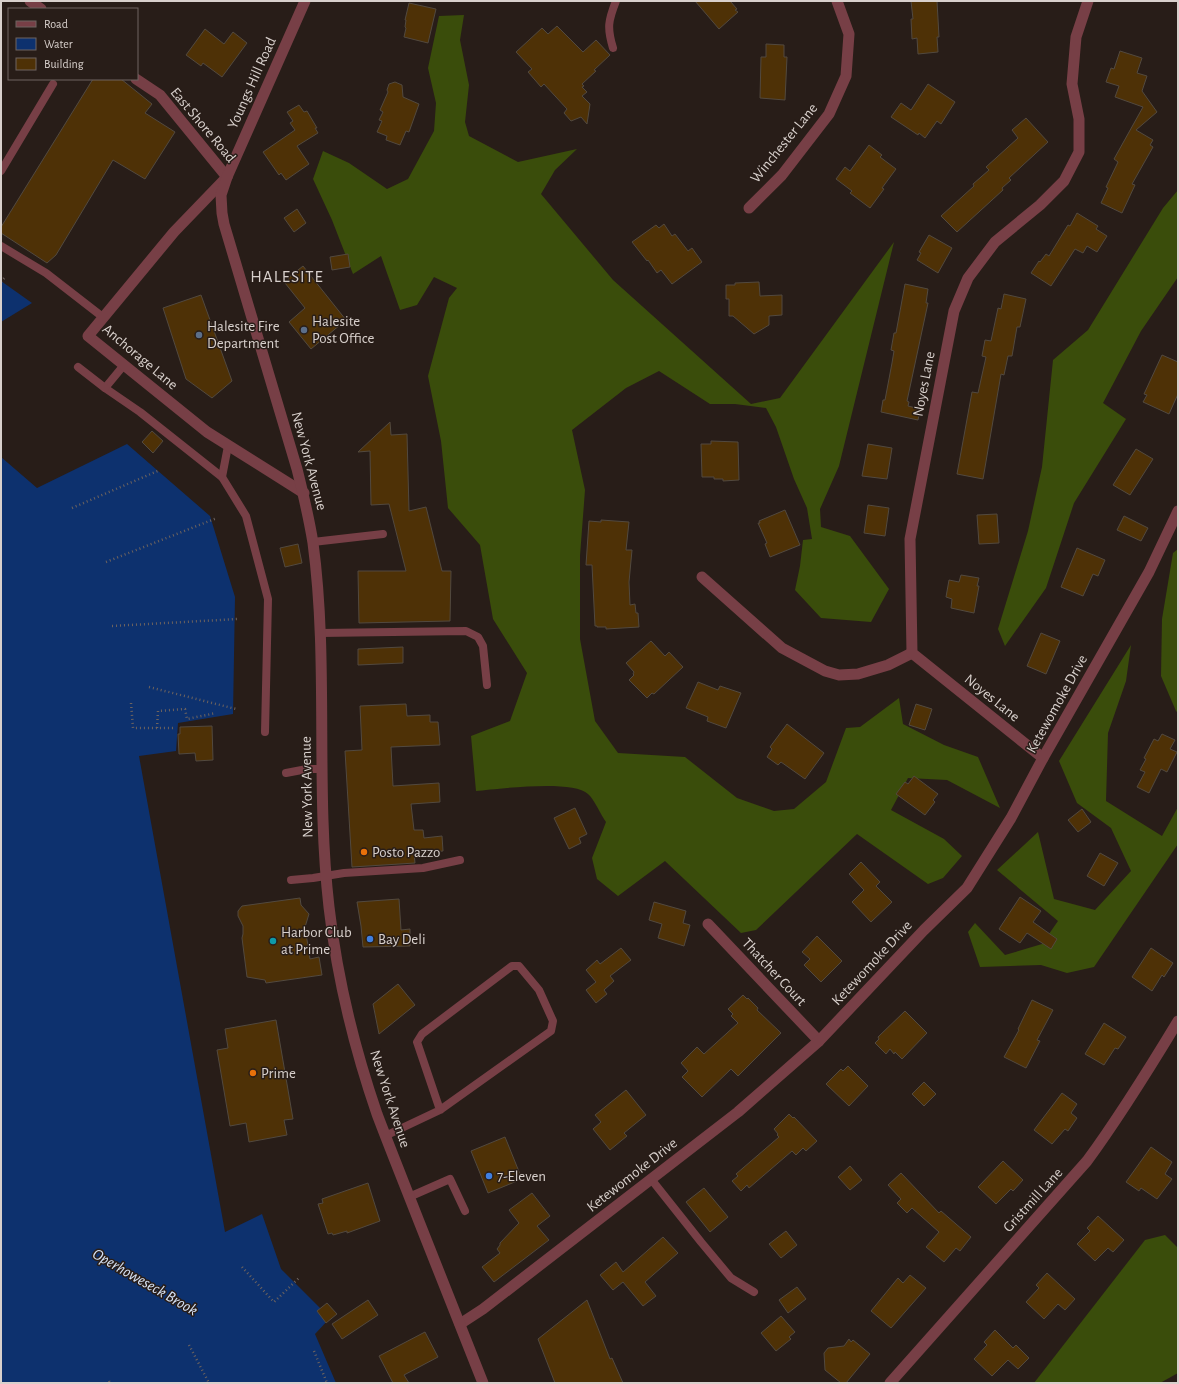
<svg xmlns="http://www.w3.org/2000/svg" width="1179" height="1384" font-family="'Alegreya Sans',sans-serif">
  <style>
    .forest { fill: #3a4d0b }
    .water { fill: #0d316e }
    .building { fill: #4e3106; stroke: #52493f }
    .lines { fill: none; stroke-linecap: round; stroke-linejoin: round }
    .path { stroke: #6d635f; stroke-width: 2.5; stroke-dasharray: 1 3; stroke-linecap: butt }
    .service { stroke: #773f46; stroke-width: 8 }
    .minor { stroke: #773f46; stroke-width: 11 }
    .tertiary { stroke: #773f46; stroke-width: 11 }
    .service-dot { fill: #5c6f8a; stroke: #281d18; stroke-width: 1.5 }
    .food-dot { fill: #e8710a; stroke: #281d18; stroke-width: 1.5 }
    .shop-dot { fill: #3f7fe0; stroke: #281d18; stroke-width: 1.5 }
    .culture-dot { fill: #0f9aa8; stroke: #281d18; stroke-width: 1.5 }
    .labels { text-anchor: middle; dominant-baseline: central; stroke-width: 3; stroke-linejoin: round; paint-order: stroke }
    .street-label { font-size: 15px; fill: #d8d0cc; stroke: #281d18 }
    .poi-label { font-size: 15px; fill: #d8d0cc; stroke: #281d18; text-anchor: start }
    .water-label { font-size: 16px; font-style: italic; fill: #d6e2f5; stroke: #281d18 }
    .quarter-label { font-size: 17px; letter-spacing: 1px; fill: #d8d0cc; stroke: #281d18 }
  </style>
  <rect width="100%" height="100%" fill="#281d18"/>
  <!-- forest -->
  <g class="forest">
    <path d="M464,15l-4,25 9,45 -4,37 4,14 49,26 59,-13 -22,21 -14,24 72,86 138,124 29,-6 114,-156 -55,224 -19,43 1,18 29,9 39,53 -18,33 -50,-4 -26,-28 5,-24 3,-26 9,-1 -5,-31 -13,-29 -18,-52 -10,-19 -31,-4h-25l-51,-33 -33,17 -54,42 13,60 -5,66v83l15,82 23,32 67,4 52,41 37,13 20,-2 32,-27 20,-54 14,-1 39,-29 4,26 41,21 34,12 22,51 -53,-28 -39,-2 -17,32 53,29 18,17 -19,22 -15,6 -71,-50 -101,96 -15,3 -76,-72 -47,35 -21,-17 -5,-21 14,-36c-5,-7 -12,-23 -18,-28 -15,-15 -90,-5 -112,-3l-5,-55 39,-15 17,-48 -34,-54 -13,-74 -32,-37 -7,-67 -13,-65 21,-78 8,-10 -23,-11 -17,28 -17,5 -19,-54 -28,18 -21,-54 -19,-41 10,-28 26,12 38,26 21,-10 26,-48 2,-28 -8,-35 11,-52z"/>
    <polygon points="1178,190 1178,277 1141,331 1103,403 1126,419 1074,503 1046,588 1005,646 998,629 1028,531 1042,467 1053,360 1088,330 1163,208"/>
    <polygon points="1178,549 1178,713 1176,711 1161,676 1162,619 1173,553"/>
    <polygon points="1131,645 1126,681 1108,733 1106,801 1162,836 1178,807 1178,844 1094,967 1067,973 1041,965 980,967 968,932 975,923 1005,955 1042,944 1058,921 997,870 1038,832 1054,899 1095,910 1131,871 1111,828 1077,803 1059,761"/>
    <polygon points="1165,1235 1178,1248 1178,1373 1160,1383 1034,1383 1145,1240"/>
  </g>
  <!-- water -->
  <g class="water">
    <polygon points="1,281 32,303 1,322"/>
    <polygon points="127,444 210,516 235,597 233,714 178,723 176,751 139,756 225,1232 262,1214 281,1269 330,1318 315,1334 336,1383 1,1383 1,457 37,488"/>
  </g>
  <!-- building -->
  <g class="building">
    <polygon points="695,1 730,1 737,9 735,10 738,12 719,29"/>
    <polygon points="911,1 937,1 939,37 937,37 938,52 918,54 917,38 912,39 911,19 913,19"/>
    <polygon points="409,3 436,9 428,43 404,37 406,28 405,27 406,20 405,20"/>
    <polygon points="557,26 583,52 596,40 610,55 594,70 596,71 582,84 584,86 582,87 587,92 582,96 590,104 587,124 581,117 571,121 564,113 567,109 544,84 541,87 528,72 532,69 516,52 542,28 548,34"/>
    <polygon points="205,29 224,44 233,32 247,43 222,77 203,63 201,66 186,55"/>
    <polygon points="766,44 784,45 784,57 787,57 785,100 760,98 761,57 766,57"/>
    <polygon points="1120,51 1142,58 1137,73 1147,76 1142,91 1157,112 1136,130 1153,140 1150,145 1153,147 1132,184 1135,185 1122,213 1101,203 1108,188 1106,187 1118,162 1114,159 1143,107 1115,97 1119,86 1106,82 1111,68 1114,69"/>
    <polygon points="93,79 121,79 152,104 145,113 175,132 145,179 113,160 56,255 47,263 1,233 1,227"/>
    <polygon points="395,82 402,85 403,97 419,104 409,132 406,131 400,145 386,140 387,136 377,132 382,121 379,120 383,112 380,110 388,92 387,90 389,84"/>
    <polygon points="928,84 955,102 941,124 937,121 925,138 919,133 918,135 891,117 901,103 911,110"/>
    <polygon points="299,105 304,112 307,111 317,128 315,128 318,133 297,146 309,164 286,180 281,173 279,175 263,152 295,130 290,123 293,121 287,112"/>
    <polygon points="1026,118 1048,142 1009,178 1011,180 1002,188 1003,190 957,232 941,216 974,186 973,184 989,170 986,167 1018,138 1012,130"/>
    <polygon points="869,145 882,155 880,157 896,169 882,188 884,189 870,208 850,193 852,191 836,179 845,167 850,171"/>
    <polygon points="297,209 306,223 294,232 284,218"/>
    <polygon points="1077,213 1098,226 1096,229 1107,236 1097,252 1087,246 1083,253 1075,249 1051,286 1031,273 1039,261 1040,262 1046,254 1049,256 1068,225 1070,226"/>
    <polygon points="664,224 672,236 675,234 688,251 692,248 702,262 672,284 661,270 657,273 648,260 647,261 632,242 656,225 659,228"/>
    <polygon points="929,235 952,248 938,273 917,260 921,253 919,252"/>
    <polygon points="348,254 350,267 332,270 330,257"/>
    <polygon points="303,266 346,320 311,349 289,322 305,308 285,283 289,279 288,278"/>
    <polygon points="759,282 760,296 782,295 782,315 769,316 769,325 754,334 733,316 729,316 729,299 726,299 726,285 735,285 735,283"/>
    <polygon points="905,284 928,289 926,303 928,303 907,401 909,402 908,406 920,409 918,420 881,412 883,400 885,400 892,363 894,351 891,350 894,333 896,333"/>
    <polygon points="1004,294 1026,299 1020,327 1017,327 1012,356 1008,356 1004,375 1001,374 983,479 957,474 972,392 978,393 986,357 982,356 985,340 991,341 998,308 1001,309"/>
    <polygon points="201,295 232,381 212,398 186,379 163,308"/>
    <polygon points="1162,355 1178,362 1178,394 1169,414 1143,402 1147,395 1144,394"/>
    <polygon points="390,422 391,435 407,434 409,511 426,507 442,571 451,571 450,621 359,623 358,571 406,571 389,504 371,505 370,451 358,452"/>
    <polygon points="152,431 163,441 153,453 142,442"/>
    <polygon points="711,441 738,442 739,480 723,481 723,479 714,479 714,477 702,477 701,444 711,444"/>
    <polygon points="868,444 892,448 887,479 862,476"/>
    <polygon points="1136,449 1153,459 1130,495 1113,485"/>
    <polygon points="868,505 889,508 885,536 864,533"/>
    <polygon points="785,510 800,545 770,557 765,544 767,543 758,523 760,523 759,521"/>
    <polygon points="997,514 999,543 979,544 977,515"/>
    <polygon points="1124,516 1148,528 1141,541 1117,530"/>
    <polygon points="601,520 629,522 626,550 632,550 629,582 630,605 635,604 636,613 638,613 639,627 606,629 606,627 597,627 597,626 595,626 592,565 586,565 589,521 601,522"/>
    <polygon points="298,544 302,563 285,567 280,548"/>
    <polygon points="1077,548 1105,560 1098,576 1093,574 1083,596 1061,587"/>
    <polygon points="961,575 979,578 977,586 979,586 974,613 951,608 952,599 946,597 949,580 959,582"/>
    <polygon points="1041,633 1060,641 1046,674 1027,666"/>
    <polygon points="651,641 665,656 669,652 683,667 654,694 652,693 647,698 629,680 634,675 633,674 634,672 626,663"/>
    <polygon points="403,647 403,663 358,665 358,649"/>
    <polygon points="698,682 718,690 720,686 741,693 726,728 707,721 708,717 686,708"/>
    <polygon points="406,704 407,716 430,715 430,722 438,722 440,745 391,747 393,786 439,783 440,802 411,804 414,830 423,830 424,838 442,836 443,851 414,853 415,863 352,867 345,751 362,750 360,706"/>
    <polygon points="916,704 932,709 925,730 909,725"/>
    <polygon points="787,724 824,753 805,779 781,762 778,765 767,757 772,749 770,747"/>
    <polygon points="212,726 213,760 196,761 195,753 179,754 178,734 180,734 180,727"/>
    <polygon points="1162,734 1175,740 1170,749 1177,752 1167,772 1161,769 1149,793 1137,787 1145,772 1140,770 1146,759 1144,758 1154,739 1158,741"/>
    <polygon points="914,776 938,794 933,800 935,802 925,815 896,794 905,782 908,784"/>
    <polygon points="575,808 587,834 579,838 581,843 569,849 554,818"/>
    <polygon points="1082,809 1091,822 1078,832 1068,820"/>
    <polygon points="1100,853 1118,863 1104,886 1087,876"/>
    <polygon points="861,862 880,882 876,886 892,902 871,922 852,902 864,890 849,874"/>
    <polygon points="1020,897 1041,911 1033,922 1057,939 1051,949 1027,933 1020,943 999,929"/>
    <polygon points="300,898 301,905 309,914 305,927 310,959 319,957 322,975 266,983 265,980 247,977 242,938 243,934 243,926 238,916 238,911 242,906"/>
    <polygon points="399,899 401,930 410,929 410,946 363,947 361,926 357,902"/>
    <polygon points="654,902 686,911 683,923 690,925 684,946 658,938 662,924 649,920"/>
    <polygon points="817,936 842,961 821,982 804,965 810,959 802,952"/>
    <polygon points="621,948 631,960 610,976 614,981 604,990 607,994 596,1003 586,990 596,982 586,970 597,960 600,964"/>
    <polygon points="1151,948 1173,963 1164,977 1162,975 1152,991 1132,977"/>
    <polygon points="398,984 415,1005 379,1034 373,1004"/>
    <polygon points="743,995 747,999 748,998 758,1008 757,1010 781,1033 738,1076 731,1069 702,1097 682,1077 688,1071 681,1063 697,1047 704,1054 738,1023 731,1016 733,1014 728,1009"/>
    <polygon points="1032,1000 1053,1010 1037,1040 1040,1041 1026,1068 1004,1057 1019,1030 1018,1029"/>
    <polygon points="905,1011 927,1033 902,1059 895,1052 894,1054 890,1049 886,1054 875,1043 879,1039 878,1037"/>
    <polygon points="276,1020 293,1119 284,1120 287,1135 249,1142 246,1123 230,1126 217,1050 228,1048 225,1029"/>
    <polygon points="1104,1023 1126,1037 1118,1049 1115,1048 1104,1065 1085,1054"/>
    <polygon points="848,1066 868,1086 849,1106 826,1084 841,1069 843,1071"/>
    <polygon points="924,1082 936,1094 924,1106 912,1094"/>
    <polygon points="626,1090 646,1115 624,1133 627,1136 610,1150 593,1129 601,1122 595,1115"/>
    <polygon points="1062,1093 1077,1104 1071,1113 1077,1118 1068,1131 1065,1129 1052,1144 1034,1130"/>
    <polygon points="789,1114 793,1118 794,1117 817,1141 806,1151 803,1148 796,1155 792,1151 749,1188 747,1185 741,1191 732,1181 738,1176 736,1174 779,1137 777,1135 778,1134 774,1129"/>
    <polygon points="505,1137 522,1179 488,1193 471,1151"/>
    <polygon points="1151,1147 1172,1162 1165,1174 1172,1179 1157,1199 1141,1188 1139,1191 1126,1182"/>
    <polygon points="1003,1161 1023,1180 1013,1191 1011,1189 996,1204 978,1187"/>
    <polygon points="850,1166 862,1180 850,1190 838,1177"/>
    <polygon points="901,1173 939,1213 941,1211 971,1237 960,1251 956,1248 944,1262 926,1247 939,1232 912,1208 907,1213 897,1203 901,1199 888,1185"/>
    <polygon points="368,1183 380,1221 347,1233 347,1231 333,1235 332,1233 328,1234 318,1204 323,1203 322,1199"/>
    <polygon points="704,1188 728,1217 710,1232 686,1202"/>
    <polygon points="532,1193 550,1216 537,1226 549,1240 494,1282 482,1267 500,1253 497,1249 500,1245 500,1243 519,1223 509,1210"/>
    <polygon points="1098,1216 1124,1240 1113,1252 1108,1248 1095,1261 1077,1244 1090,1231 1087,1228"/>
    <polygon points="786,1231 797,1245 781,1258 769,1244"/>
    <polygon points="663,1237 678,1253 645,1282 656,1296 643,1306 623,1282 613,1290 600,1275 616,1262 623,1272"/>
    <polygon points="1047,1273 1075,1299 1065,1310 1058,1304 1044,1319 1026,1302 1039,1288 1036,1285"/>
    <polygon points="910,1275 926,1288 891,1328 871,1311 898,1278 903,1283"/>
    <polygon points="797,1287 806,1299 788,1313 779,1300"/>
    <polygon points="368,1300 378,1315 342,1339 332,1324"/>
    <polygon points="587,1300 610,1359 612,1358 623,1383 555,1383 538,1339"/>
    <polygon points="327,1303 337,1314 326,1323 317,1311"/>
    <polygon points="781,1316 795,1332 789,1337 791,1339 776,1351 761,1333"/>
    <polygon points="995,1330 1013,1348 1016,1345 1029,1358 1018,1369 1008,1360 992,1376 974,1359 987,1345 984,1342"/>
    <polygon points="425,1332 438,1357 404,1375 409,1383 393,1383 379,1356"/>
    <polygon points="849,1339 851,1342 853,1340 870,1354 846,1383 841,1383 825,1370 824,1353 828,1348 844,1346"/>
  </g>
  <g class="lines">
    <!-- path -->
    <g class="path">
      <polyline points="1,282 5,277"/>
      <polyline points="72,508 160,470"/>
      <polyline points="106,562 217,518"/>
      <polyline points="112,626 238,619"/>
      <polyline points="149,687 236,709"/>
      <polyline points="131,703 133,728 174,728"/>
      <polyline points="157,728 158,711 185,709 187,719 216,713"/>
      <polyline points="242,1267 274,1302 300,1277"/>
      <polyline points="189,1345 209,1383"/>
      <polyline points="314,1351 327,1383"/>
      <polyline points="109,1381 110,1383"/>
    </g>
    <!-- service -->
    <g class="service">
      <path d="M613,48c-6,-20 -5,-27 3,-47"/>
      <polyline points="1,171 53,84"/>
      <polyline points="1,246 46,273 104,318"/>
      <polyline points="124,365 105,388 140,412 222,477"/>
      <polyline points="78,367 105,388"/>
      <polyline points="228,446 222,477 246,516 268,599 265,732"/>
      <polyline points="313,542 383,534"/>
      <polyline points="320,633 466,631 478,637 483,646 487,685"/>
      <polyline points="286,773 307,769 322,769"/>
      <polyline points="291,880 313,878 344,873 423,868 460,860"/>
      <polyline points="385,1136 440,1110 551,1031 553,1021 539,990 519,966 512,966 422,1034 417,1042 440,1110"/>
      <polyline points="651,1179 701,1242 731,1278 754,1292"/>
      <polyline points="409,1197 450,1179 465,1211"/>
    </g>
    <!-- minor -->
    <g class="minor">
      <polyline points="30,1 41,9"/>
      <polyline points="136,79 160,95 227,177 174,232 88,336 207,432 304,493"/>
      <polyline points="749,208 782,175 829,114 846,76 849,34 837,1"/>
      <polyline points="702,577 782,648 825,671 839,675 858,674 888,665 912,653"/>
      <polyline points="1043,758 912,653 910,539 954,311 968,278 995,242 1040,205 1064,181 1079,152 1079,119 1072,84 1076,37 1088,1"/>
      <polyline points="708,924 819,1041"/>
      <polyline points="460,1324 483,1309 738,1112 819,1041 924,930 967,888 1011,818 1043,758 1149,572 1178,511"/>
      <path d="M890,1383l197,-222c33,-45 62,-92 91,-140"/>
    </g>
    <!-- tertiary -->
    <path class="tertiary" d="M305,1l-78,176 -6,18 1,18 2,11 73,245c6,24 12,49 16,74 16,120 2,243 16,364 8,70 25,140 48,207 14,37 29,74 43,110 21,53 42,106 63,159"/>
  </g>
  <!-- markers -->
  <g class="service-dot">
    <circle cx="304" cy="330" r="4"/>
    <circle cx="199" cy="335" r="4"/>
  </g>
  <g class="food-dot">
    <circle cx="364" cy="852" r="4"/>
    <circle cx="253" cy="1073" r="4"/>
  </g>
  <g class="shop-dot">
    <circle cx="370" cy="939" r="4"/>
    <circle cx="489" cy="1176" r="4"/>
  </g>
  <circle class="culture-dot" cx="273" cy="941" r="4"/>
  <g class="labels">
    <!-- street labels -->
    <g class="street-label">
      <text transform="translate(252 83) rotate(-66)">Youngs Hill Road</text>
      <text transform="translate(203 125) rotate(50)">East Shore Road</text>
      <text transform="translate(784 143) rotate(-51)">Winchester Lane</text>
      <text transform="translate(140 357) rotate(40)">Anchorage Lane</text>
      <text transform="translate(924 384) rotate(-79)">Noyes Lane</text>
      <text transform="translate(309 461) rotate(75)">New York Avenue</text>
      <text transform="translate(992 698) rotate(39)">Noyes Lane</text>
      <text transform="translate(1057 704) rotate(-61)">Ketewomoke Drive</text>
      <text transform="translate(307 787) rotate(-91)">New York Avenue</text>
      <text transform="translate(872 963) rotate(-47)">Ketewomoke Drive</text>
      <text transform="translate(774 972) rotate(47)">Thatcher Court</text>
      <text transform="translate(390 1099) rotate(72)">New York Avenue</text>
      <text transform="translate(632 1175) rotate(-38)">Ketewomoke Drive</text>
      <text transform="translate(1033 1200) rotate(-48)">Gristmill Lane</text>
    </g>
    <!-- poi labels -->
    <g class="poi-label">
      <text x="312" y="321">Halesite<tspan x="312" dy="17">Post Office</tspan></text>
      <text x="207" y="326">Halesite Fire<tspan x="207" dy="17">Department</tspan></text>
      <text x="372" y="852">Posto Pazzo</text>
      <text x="281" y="932">Harbor Club<tspan x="281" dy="17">at Prime</tspan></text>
      <text x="378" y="939">Bay Deli</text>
      <text x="261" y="1073">Prime</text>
      <text x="497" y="1176">7-Eleven</text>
    </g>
    <!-- water labels -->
    <g class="water-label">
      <text transform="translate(145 1282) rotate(30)">Operhoweseck Brook</text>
    </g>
    <!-- quarter labels -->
    <g class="quarter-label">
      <text x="287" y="276">HALESITE</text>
    </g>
  </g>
  <!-- border -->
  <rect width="1179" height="1384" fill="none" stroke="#d8d0cc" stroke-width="4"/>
  <!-- legend -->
  <rect x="8" y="8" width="130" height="72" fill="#281d18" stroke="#6e6560"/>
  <rect x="16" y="21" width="20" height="6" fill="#773f46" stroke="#6e6560"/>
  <text x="44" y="28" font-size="12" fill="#d8d0cc">Road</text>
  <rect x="16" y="38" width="20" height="12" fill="#0d316e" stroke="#6e6560"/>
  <text x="44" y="48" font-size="12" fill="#d8d0cc">Water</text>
  <rect x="16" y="58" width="20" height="12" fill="#4e3106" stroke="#6e6560"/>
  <text x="44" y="68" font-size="12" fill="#d8d0cc">Building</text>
</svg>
